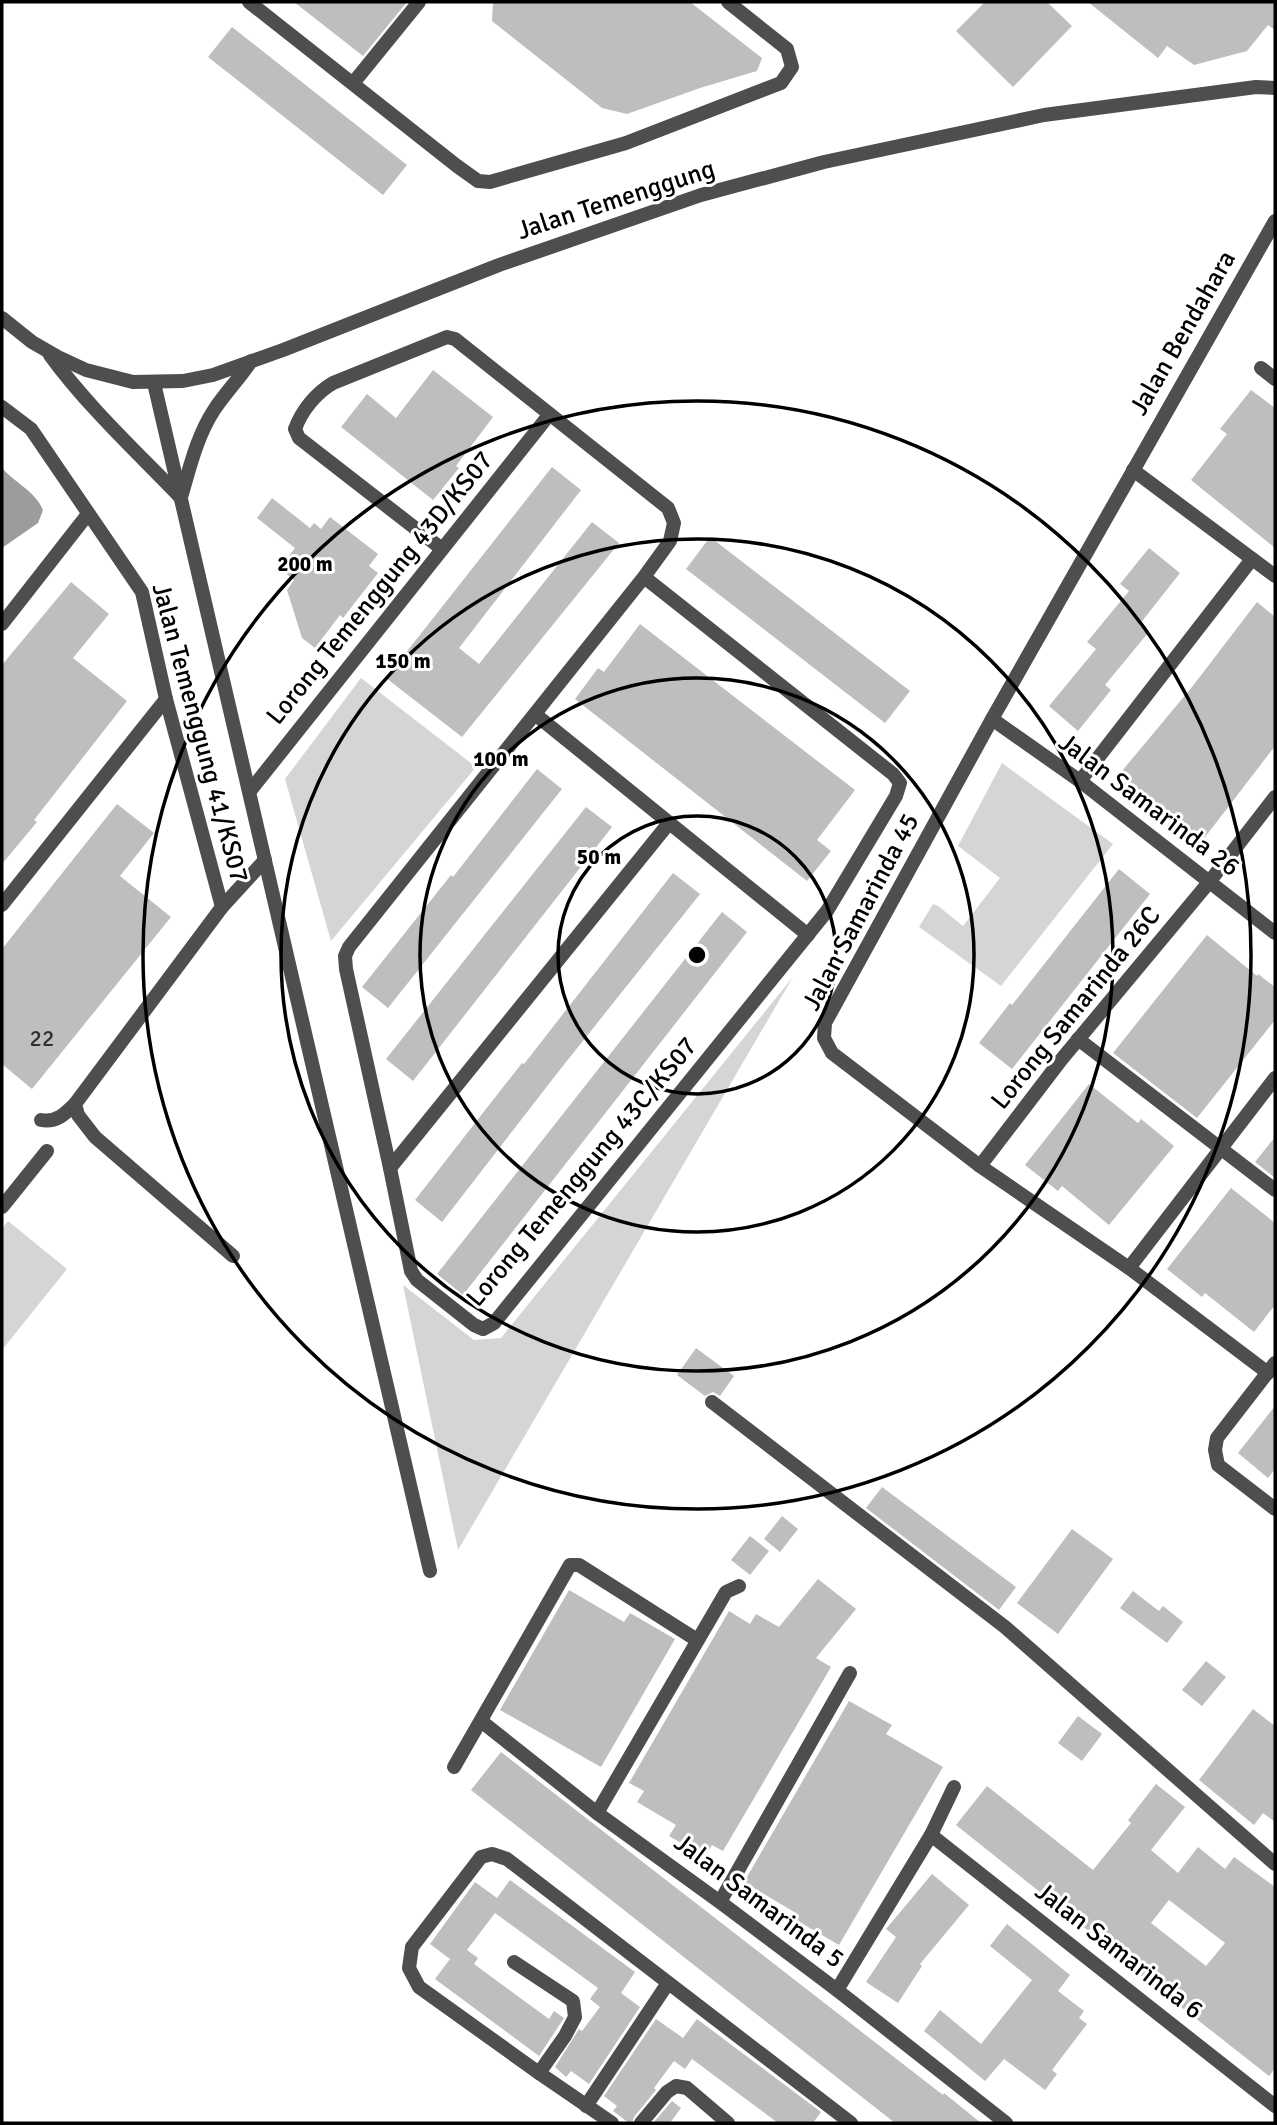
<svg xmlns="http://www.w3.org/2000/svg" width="1277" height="2125" font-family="Signika,sans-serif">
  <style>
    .green { fill: #d5d5d5 }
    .water { fill: #9c9c9c }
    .building { fill: #bebebe; fill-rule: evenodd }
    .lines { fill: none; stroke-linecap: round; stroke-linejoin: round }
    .minor { stroke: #4e4e4e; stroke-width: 14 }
    .ring { fill: none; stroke: #000; stroke-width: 3.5 }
    .labels { text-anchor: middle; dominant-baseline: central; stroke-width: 6; stroke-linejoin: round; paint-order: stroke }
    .number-label { font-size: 23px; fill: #303030 }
    .street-label { font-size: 26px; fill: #000; stroke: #fff }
    .centre { fill: #000; stroke: #fff; stroke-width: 3.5 }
    .ring-label { font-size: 21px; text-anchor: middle; font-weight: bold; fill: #000; stroke: #fff; stroke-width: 6; stroke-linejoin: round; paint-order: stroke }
  </style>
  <rect width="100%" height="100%" fill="#fff"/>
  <!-- green -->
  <g class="green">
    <polygon points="361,678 476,767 331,941 285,779"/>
    <polygon points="1002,763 1113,844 1001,986 919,927 933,904 938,906 963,926 1000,878 958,846"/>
    <polygon points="793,977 458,1550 403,1285 474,1340 501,1338"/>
    <polygon points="8,1221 67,1269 2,1350 2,1229"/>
  </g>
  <!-- water -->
  <path class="water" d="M2,468c13,15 33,23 41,42l-5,13 -36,25z"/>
  <!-- building -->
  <g class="building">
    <polygon points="294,2 407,2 363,56"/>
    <polygon points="493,2 690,2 762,58 757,71 700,88 627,114 602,108 492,21"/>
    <polygon points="985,2 1047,2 1072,26 1013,87 956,31"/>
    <polygon points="1088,2 1275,2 1275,30 1268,25 1247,51 1194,65 1167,46 1158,58"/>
    <polygon points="232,27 407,165 383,195 208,57"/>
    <polygon points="433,370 493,417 456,466 459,468 433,500 341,427 367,394 396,418"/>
    <polygon points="1251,390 1275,408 1275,548 1191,480 1227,434 1220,429"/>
    <polygon points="552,467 581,490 459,648 479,664 592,522 619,543 462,737 386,678"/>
    <polygon points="272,498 310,528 314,523 321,529 330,517 378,554 369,566 378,573 343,618 340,615 315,648 302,638 287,590 294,580 279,568 295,548 257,518"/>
    <polygon points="710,537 910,691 885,723 686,569"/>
    <polygon points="1149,548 1180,573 1139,625 1148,633 1105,685 1111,690 1078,731 1049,706 1096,649 1087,642 1129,591 1120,584"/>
    <polygon points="71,582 109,614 73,658 127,701 34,820 37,822 2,864 2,665"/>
    <polygon points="1257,602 1275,617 1275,746 1199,845 1117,777 1192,687"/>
    <polygon points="640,624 855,790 817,840 831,851 807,881 575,699 598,668 604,672"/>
    <polygon points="537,769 562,789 388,1008 362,987 451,875 453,877"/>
    <polygon points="117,804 154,833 120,876 171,917 32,1089 2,1064 2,949"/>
    <polygon points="586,807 612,827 413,1081 386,1059"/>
    <polygon points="1119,869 1150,894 1012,1069 979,1043 1010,1003 1012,1005"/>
    <polygon points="673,873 700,894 555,1076 442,1222 415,1200 522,1063 524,1064"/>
    <polygon points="722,912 747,932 463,1295 437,1274"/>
    <polygon points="1207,935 1257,976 1258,974 1275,987 1275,1020 1197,1118 1113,1053"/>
    <polygon points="1089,1084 1138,1123 1141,1119 1174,1146 1109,1225 1062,1186 1058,1191 1025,1165"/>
    <polygon points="1275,1137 1275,1178 1255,1162"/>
    <polygon points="1231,1188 1275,1223 1275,1305 1254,1332 1205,1293 1202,1297 1167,1269"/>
    <polygon points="696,1348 734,1376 720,1396 713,1392 705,1396 677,1375"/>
    <polygon points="1275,1406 1275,1469 1268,1478 1238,1453"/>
    <polygon points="882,1487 1016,1587 999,1610 866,1508"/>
    <polygon points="782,1516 798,1529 780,1552 764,1539"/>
    <polygon points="1072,1529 1113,1559 1058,1634 1017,1603"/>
    <polygon points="750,1536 769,1551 750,1575 731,1560"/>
    <polygon points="818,1579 856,1609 816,1658 831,1667 723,1851 712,1845 705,1857 669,1836 676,1825 637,1802 644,1791 629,1783 729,1611 750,1624 756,1614 779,1627"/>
    <polygon points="569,1590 624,1622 630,1613 675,1639 601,1767 500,1710"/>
    <polygon points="1133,1591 1159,1611 1163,1606 1183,1622 1167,1643 1120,1608"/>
    <polygon points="1206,1661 1226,1677 1202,1706 1182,1690"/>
    <polygon points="849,1701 892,1725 886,1734 943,1767 839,1945 796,1920 799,1915 744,1882"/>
    <polygon points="1253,1709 1275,1726 1275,1822 1263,1813 1254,1825 1199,1780"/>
    <polygon points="1078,1716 1102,1734 1082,1761 1058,1743"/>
    <polygon points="501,1752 943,2095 944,2093 981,2123 895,2123 471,1790"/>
    <path d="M1156,1784l29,23 -34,43 27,23 20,-26 27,22 9,-12 41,30v181l-6,8 -135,-106 1,-2 -179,-143 31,-39 106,84 38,-47 -3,-3zM1169,1900l56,43 -19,23 -55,-43z"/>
    <polygon points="932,1874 969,1905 920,1964 922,1966 898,2003 866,1982 896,1937 886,1929"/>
    <polygon points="510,1880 635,1972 621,1993 640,2007 589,2084 571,2071 566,2077 555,2067 579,2029 582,2031 600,2007 590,1999 598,1988 495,1913 467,1950 478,1958 474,1964 549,2019 554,2011 564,2018 539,2056 435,1979 450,1959 430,1944 475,1882 497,1898"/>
    <polygon points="1007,1924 1070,1975 1058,1991 1084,2011 1079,2018 1087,2024 1052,2070 1057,2074 1045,2090 1004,2059 985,2081 924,2031 940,2010 981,2044 1032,1980 990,1946"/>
    <polygon points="656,2019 683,2038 697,2019 821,2112 813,2123 778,2123 692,2059 685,2069 674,2061 654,2088 656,2090 634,2117 632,2123 629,2123 613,2111 617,2106 604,2096"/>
    <polygon points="672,2101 681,2108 670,2123 653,2123"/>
  </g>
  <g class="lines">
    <!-- minor -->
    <g class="minor">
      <polyline points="249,2 457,166 478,181 490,182 626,143 781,83 792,67 787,49 728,2"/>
      <polyline points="354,82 419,2"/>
      <polyline points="2,318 32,342 58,357 86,370 133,382 183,381 213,375 283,350 499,265 701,195 824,162 1044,115 1256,87 1275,88"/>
      <path d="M50,355c38,52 86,96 130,142"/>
      <polyline points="1261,368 1275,379"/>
      <polyline points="154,383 430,1571"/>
      <polyline points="2,407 31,429 142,592 166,699 222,907"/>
      <polyline points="1133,470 1275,576"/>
      <path d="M181,497c9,-30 16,-61 33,-87 11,-17 26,-32 37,-49"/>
      <path d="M442,549l-143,-111 -4,-9c7,-19 21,-36 38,-46l114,-46 8,2 213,169 6,15 -4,18 -26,36 -295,370 -4,9 1,13 44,199 21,103 6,9 57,45 9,4 11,-6 333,-412 69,-115 4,-13 -7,-9 -249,-197"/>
      <polyline points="2,624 88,514"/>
      <polyline points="536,715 808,935"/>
      <polyline points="992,719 1080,781 1275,933"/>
      <polyline points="1080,781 1252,559"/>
      <polyline points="250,791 549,415"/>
      <polyline points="2,905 166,699"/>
      <polyline points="1078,1039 1275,1190"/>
      <path d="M41,1120c15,3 24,-6 34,-16"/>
      <polyline points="980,1166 1061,1060 1210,881 1275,797"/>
      <polyline points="390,1168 669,823"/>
      <polyline points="2,1207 47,1151"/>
      <polyline points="233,1256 95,1137 78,1115 75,1104 222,907 265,860"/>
      <polyline points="1129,1268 1275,1078"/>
      <polyline points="1275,1363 1217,1438 1215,1450 1218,1465 1275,1509"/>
      <polyline points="1268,1373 1129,1268 980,1166 832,1053 824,1038 825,1023 992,719 1275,221"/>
      <polyline points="712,1402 1005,1627 1275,1864"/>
      <polyline points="481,1721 597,1813 720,1902 837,1990 1006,2123"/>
      <polyline points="454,1767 570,1565 579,1565 697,1640"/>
      <polyline points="597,1813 726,1592 739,1586"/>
      <polyline points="931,1835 1275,2106"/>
      <polyline points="720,1902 850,1673"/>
      <polyline points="514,1962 573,2001 575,2017 565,2036 539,2073"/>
      <polyline points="837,1990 931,1835 954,1787"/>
      <polyline points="586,2106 668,1983"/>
      <polyline points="612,2123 539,2073 419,1987 409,1968 412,1947 481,1857 492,1854 507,1859 851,2123"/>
      <polyline points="641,2123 667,2092 676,2086 687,2088 728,2123"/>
    </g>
  </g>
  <!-- distance rings -->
  <g class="ring">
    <circle cx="697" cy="955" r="139"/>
    <circle cx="697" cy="955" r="277"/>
    <circle cx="697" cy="955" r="416"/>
    <circle cx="697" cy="955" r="554"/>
  </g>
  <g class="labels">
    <!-- number labels -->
    <g class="number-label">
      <text x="42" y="1038">22</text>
    </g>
    <!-- street labels -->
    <g class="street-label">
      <text transform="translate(616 200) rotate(-18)">Jalan Temenggung</text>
      <text transform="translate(1183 333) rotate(-60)">Jalan Bendahara</text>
      <text transform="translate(380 588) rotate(-51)">Lorong Temenggung 43D/KS07</text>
      <text transform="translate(200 733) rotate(75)">Jalan Temenggung 41/KS07</text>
      <text transform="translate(1149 805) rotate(37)">Jalan Samarinda 26</text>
      <text transform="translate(861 912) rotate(-62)">Jalan Samarinda 45</text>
      <text transform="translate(1076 1008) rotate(-51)">Lorong Samarinda 26C</text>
      <text transform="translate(582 1172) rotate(-50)">Lorong Temenggung 43C/KS07</text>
      <text transform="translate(759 1901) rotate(37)">Jalan Samarinda 5</text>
      <text transform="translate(1119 1951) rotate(38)">Jalan Samarinda 6</text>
    </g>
  </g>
  <circle cx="697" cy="955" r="10" class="centre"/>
  <g class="ring-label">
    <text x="305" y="571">200 m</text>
    <text x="403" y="668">150 m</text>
    <text x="501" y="766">100 m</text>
    <text x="599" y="864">50 m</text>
  </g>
  <!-- border -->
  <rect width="1277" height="2125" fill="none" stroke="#000000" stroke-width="7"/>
</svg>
